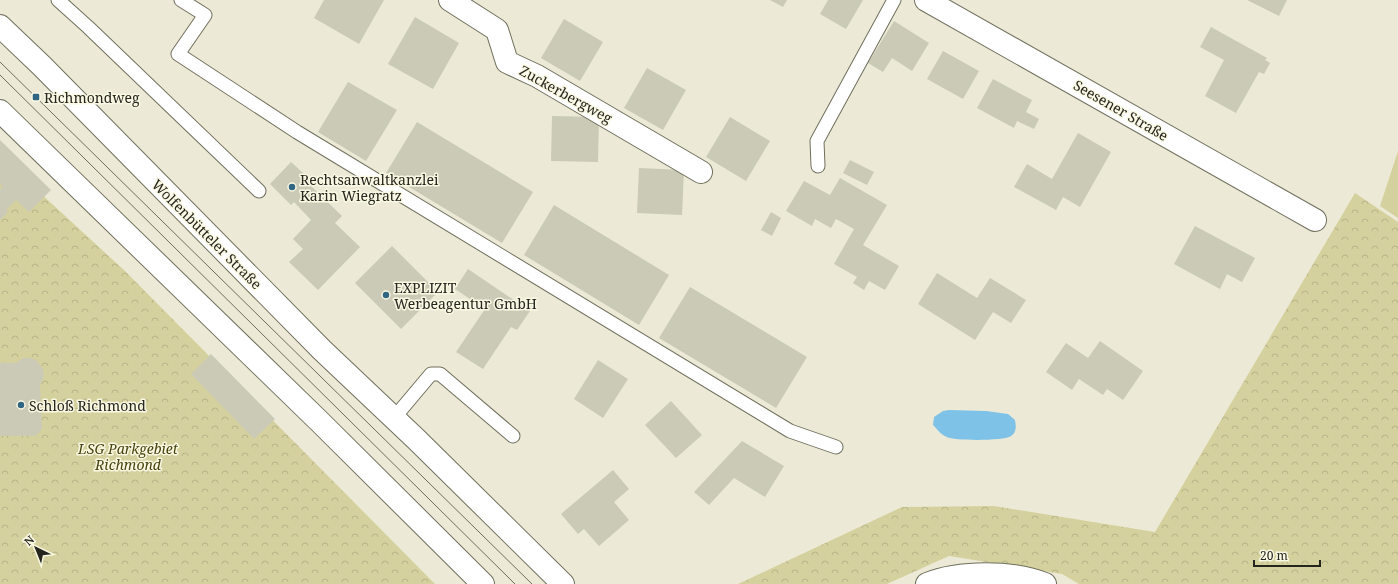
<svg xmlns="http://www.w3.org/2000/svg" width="1398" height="584" font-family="'Noto Serif',serif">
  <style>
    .green { fill: #d5d19e }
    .park { fill: url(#park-crowns) }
    .water { fill: #7ec2e8 }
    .building { fill: #cbcab6 }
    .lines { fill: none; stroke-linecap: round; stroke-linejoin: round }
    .lane-casing { stroke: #706f5d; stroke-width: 15 }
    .street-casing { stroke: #706f5d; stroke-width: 24 }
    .primary-casing { stroke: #706f5d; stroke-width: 24 }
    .highway-casing { stroke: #706f5d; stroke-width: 24 }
    .lane { stroke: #fff; stroke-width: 13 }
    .street { stroke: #fff; stroke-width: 22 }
    .primary { stroke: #fff; stroke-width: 22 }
    .highway { stroke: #fff; stroke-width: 22 }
    .tram { stroke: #6e6d61; stroke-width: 1 }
    .poi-dot { fill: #316682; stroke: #f9f8e3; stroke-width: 1.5 }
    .labels { text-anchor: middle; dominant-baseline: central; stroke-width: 3; stroke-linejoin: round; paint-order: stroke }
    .street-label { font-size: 14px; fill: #25241d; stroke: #f9f8e3 }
    .poi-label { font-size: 14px; fill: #25241d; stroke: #f9f8e3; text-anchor: start }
    .park-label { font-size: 14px; font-style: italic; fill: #47420d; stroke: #f9f8e3 }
  </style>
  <defs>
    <pattern id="park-crowns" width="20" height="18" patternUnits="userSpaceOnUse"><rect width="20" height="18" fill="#d5d19e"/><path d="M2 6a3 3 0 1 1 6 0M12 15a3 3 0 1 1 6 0" fill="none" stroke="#b7b388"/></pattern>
  </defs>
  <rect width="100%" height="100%" fill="#ecead6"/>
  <!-- green -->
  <polygon class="green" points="1398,151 1398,218 1380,206"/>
  <!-- park -->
  <g class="park">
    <polygon points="0,156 125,271 435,584 0,584"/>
    <polygon points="1355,193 1398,222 1398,584 1079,584 1062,574 949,556 887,584 738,584 902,507 994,506 1155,532"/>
  </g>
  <!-- water -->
  <path class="water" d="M949,410l37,1 22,3 7,6c1,6 2,12 -4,16 -6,5 -57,5 -64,1 -6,-2 -10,-8 -14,-12l1,-8 9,-6z"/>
  <!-- building -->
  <g class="building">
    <polygon points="324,0 384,0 359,44 314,18"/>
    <polygon points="770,0 787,0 783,7"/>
    <polygon points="828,0 863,0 846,29 820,14"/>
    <polygon points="1247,0 1287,0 1279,16"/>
    <polygon points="415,17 459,43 433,89 388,64"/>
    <polygon points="564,19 603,42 580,81 541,58"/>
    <polygon points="894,21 929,43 912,71 892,58 883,72 868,63"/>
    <polygon points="1211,27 1267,58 1265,60 1270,63 1264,74 1259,72 1236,113 1205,96 1224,60 1200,47"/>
    <polygon points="943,51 979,71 963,99 927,79"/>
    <polygon points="647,68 686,90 663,130 624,108"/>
    <polygon points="993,79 1032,100 1026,112 1039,119 1034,129 1017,121 1014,128 977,108"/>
    <polygon points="348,82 397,110 366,161 318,132"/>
    <polygon points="552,116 599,117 598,162 551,161"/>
    <polygon points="730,117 770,141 746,181 706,157"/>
    <polygon points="417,122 533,192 502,243 386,173"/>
    <polygon points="1078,133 1111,152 1080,207 1063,197 1056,210 1014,187 1027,164 1052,179"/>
    <polygon points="0,140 51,190 29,212 16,200 6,210 8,212 0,220 0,189 3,186 0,184"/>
    <polygon points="850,160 874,172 867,185 843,173"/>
    <polygon points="291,162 313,182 310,185 342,216 335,223 360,247 318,290 289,262 303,249 293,239 311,220 294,202 291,205 270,184"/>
    <polygon points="639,168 684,170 682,215 637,213"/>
    <polygon points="840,178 887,205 863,245 899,266 885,290 869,281 864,290 853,283 857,277 834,264 854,229 836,219 831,228 815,219 812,226 786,211 804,181 830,195"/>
    <polygon points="554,205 669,275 639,325 524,255"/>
    <polygon points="771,212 781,218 772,236 761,230"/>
    <polygon points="1195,226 1255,258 1242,282 1227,274 1220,289 1174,264"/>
    <polygon points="392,246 438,292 401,329 355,283"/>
    <polygon points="468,269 530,311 517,330 511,327 483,369 456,352 485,309 455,289"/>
    <polygon points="937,273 977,298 990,278 1026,300 1011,323 993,312 975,340 918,304"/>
    <polygon points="690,287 807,357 776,408 659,338"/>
    <polygon points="1100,341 1143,371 1123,400 1107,389 1103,395 1079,379 1072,390 1046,372 1066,343 1088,358"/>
    <polygon points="211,354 275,419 254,439 191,374"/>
    <polygon points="23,358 30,358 36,360 43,369 44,376 40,385 42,428 38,434 34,436 0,436 0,363 16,363"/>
    <polygon points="598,360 628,379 603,418 574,399"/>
    <polygon points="671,401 702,435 676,458 645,425"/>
    <polygon points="742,441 784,466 765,497 734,478 709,505 694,492"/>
    <polygon points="613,470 629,489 614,502 629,520 599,546 584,529 578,534 561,514"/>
  </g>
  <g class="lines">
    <!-- lane casing -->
    <g class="lane-casing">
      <g id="lane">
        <polyline points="58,0 88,27 259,191"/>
        <polyline points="181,0 205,15 178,54 297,132 790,431 836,447"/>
        <polyline points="818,166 817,141 894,0"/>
        <polyline points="394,418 431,374 440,374 513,436"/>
      </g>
    </g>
    <!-- street casing -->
    <g class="street-casing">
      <g id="street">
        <polyline points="450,0 497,30 507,62 537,76 701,172"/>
        <polyline points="926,0 1315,220"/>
      </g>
    </g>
    <!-- primary casing -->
    <g class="primary-casing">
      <g id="primary">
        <polyline points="0,26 42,66 322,350 416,439 563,584"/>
        <polyline points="0,111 320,422 483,584"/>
      </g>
    </g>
    <!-- highway casing -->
    <g class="highway-casing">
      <path id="highway" d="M927,584c32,-13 86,-13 118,0"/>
    </g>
    <!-- lane -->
    <use href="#lane" class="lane"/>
    <!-- street -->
    <use href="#street" class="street"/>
    <!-- primary -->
    <use href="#primary" class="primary"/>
    <!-- highway -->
    <use href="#highway" class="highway"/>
    <!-- tram -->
    <g class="tram">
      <polyline points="0,62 532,584"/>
      <polyline points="0,75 515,584"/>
    </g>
  </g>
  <!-- markers -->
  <g class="poi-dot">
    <rect x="32" y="93" width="8" height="8" rx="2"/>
    <circle cx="292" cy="187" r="4"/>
    <circle cx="386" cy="295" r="4"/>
    <circle cx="21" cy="405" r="4"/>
  </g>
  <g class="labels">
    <!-- street labels -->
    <g class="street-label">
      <text transform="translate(566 94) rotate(29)">Zuckerbergweg</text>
      <text transform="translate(1121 110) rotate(30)">Seesener Straße</text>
      <text transform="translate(207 234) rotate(45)">Wolfenbütteler Straße</text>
    </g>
    <!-- poi labels -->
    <g class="poi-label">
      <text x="44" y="97">Richmondweg</text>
      <text x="300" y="179">Rechtsanwaltkanzlei<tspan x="300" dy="16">Karin Wiegratz</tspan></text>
      <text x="394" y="287">EXPLIZIT<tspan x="394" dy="16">Werbeagentur GmbH</tspan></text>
      <text x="29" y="405">Schloß Richmond</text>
    </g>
    <!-- park labels -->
    <g class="park-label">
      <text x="128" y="448">LSG Parkgebiet<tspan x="128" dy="16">Richmond</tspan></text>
    </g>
  </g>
  <!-- north arrow -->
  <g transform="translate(36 548) rotate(317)" stroke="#f9f8e3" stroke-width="3" paint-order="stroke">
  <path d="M0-3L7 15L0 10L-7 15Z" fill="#25241d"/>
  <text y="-6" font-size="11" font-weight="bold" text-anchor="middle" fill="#25241d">N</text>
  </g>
  <!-- scale -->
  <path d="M1254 560v6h66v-6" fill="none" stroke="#25241d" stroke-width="2"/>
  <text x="1260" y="560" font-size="12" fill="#25241d" stroke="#f9f8e3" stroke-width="3" paint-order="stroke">20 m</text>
</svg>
